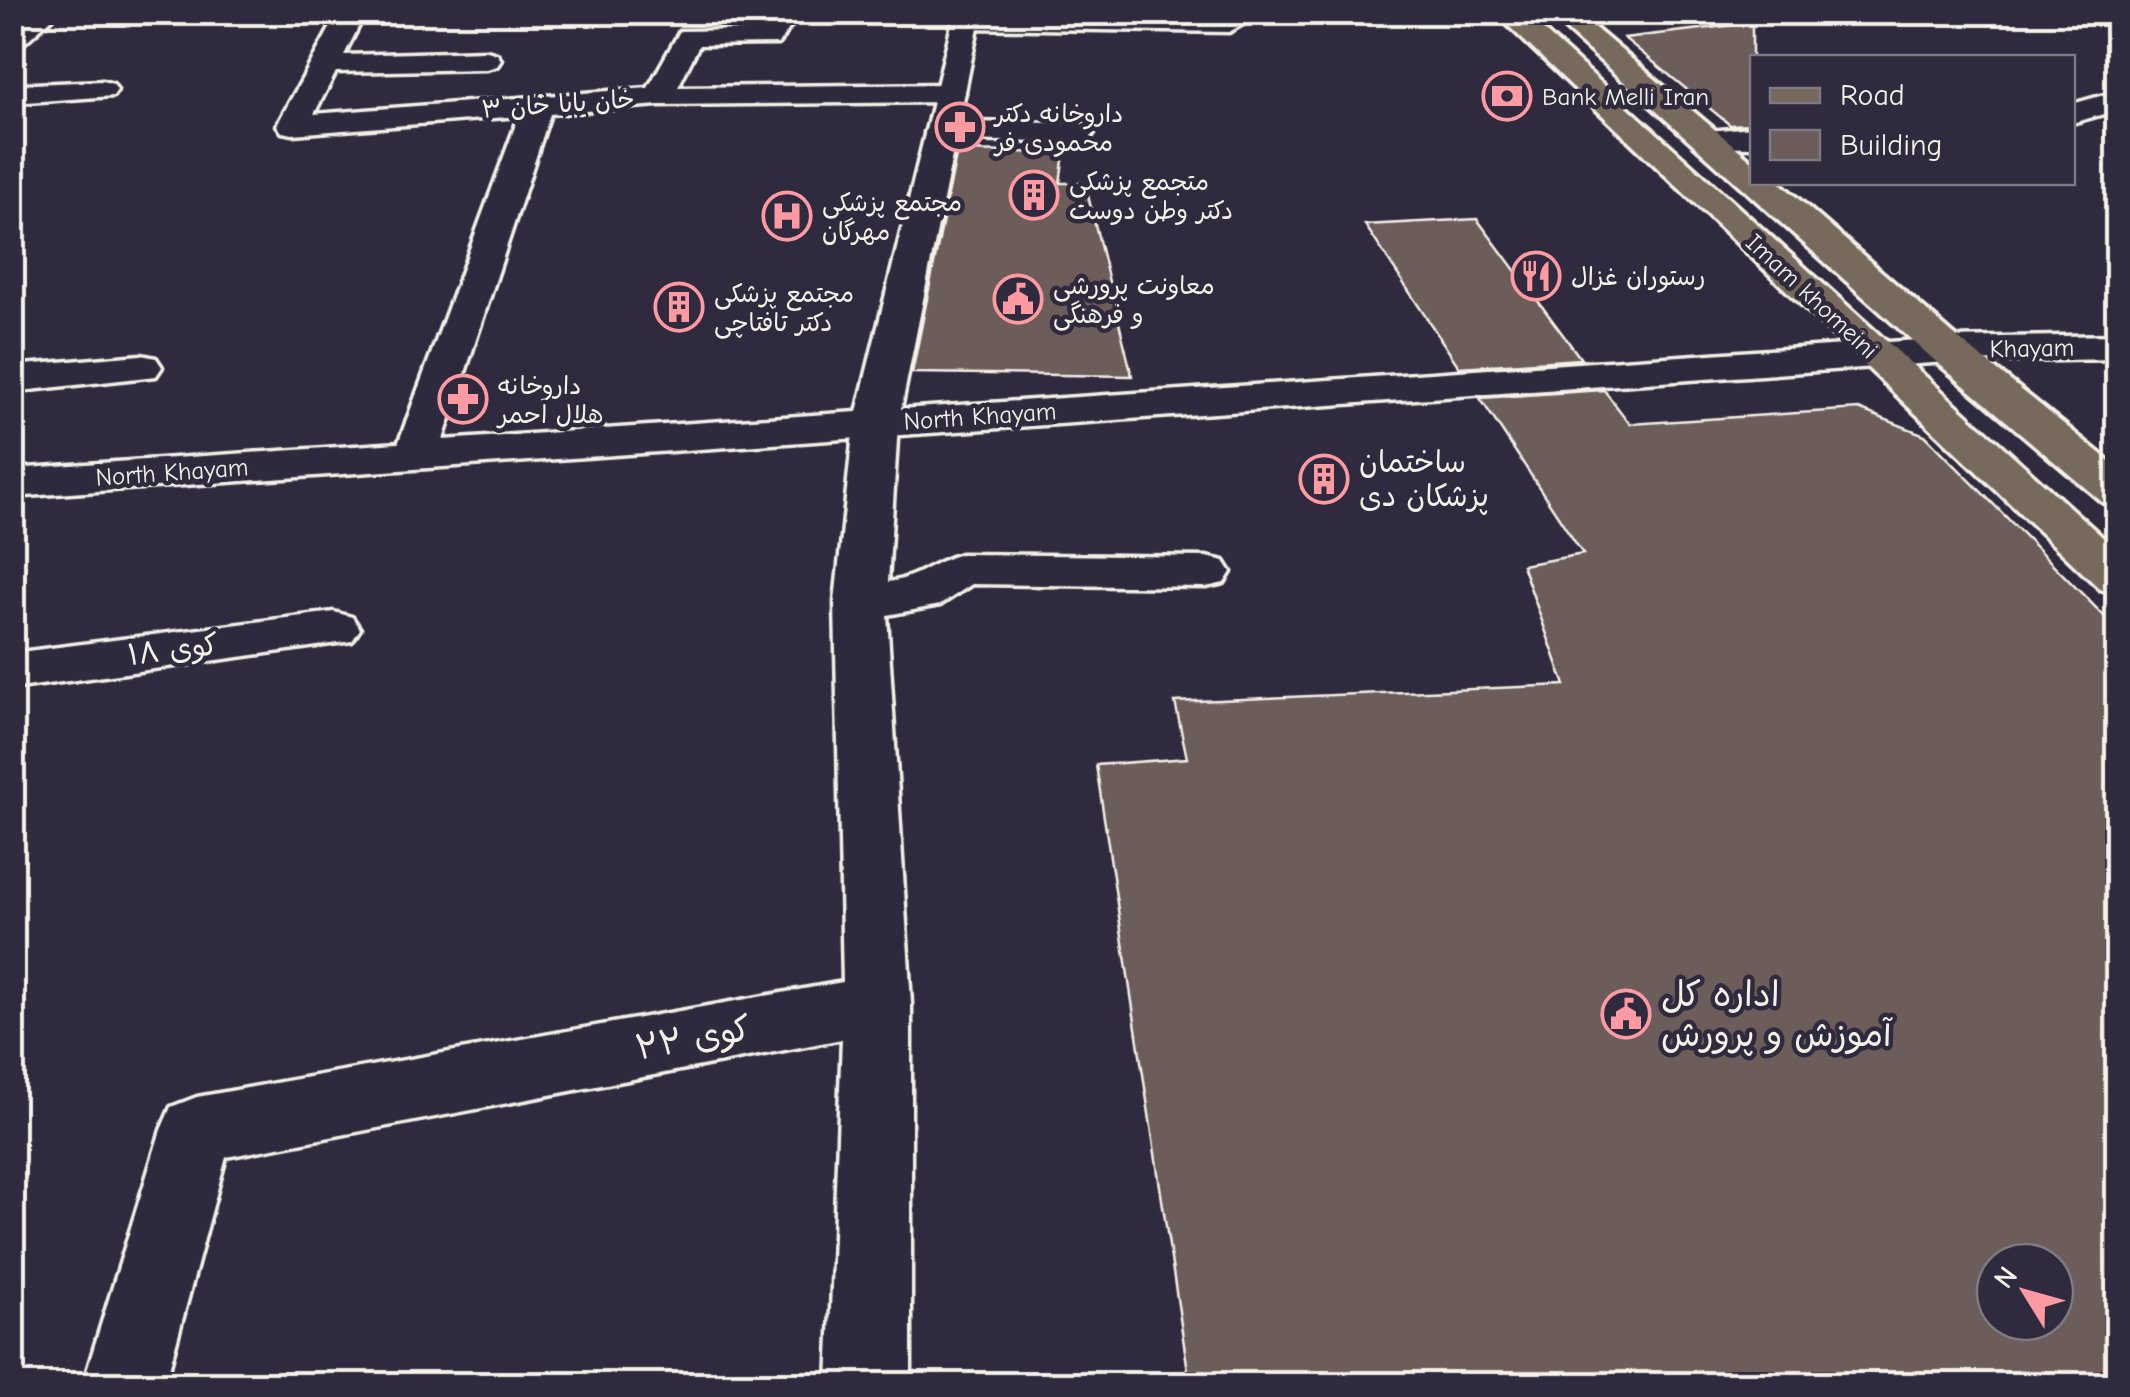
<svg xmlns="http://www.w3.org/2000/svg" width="2130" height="1397" font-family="'Comic Neue','Playpen Sans Arabic',sans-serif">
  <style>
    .building { fill: #6c5d5a; stroke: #f4f1e8; stroke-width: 2.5; fill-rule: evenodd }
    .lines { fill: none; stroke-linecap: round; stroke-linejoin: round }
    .street-casing { stroke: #f4f1e8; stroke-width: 7 }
    .secondary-casing { stroke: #f4f1e8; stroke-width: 7 }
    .primary-casing { stroke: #f4f1e8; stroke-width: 7 }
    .street { fill: #2f2a3d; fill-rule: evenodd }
    .secondary { fill: #2f2a3d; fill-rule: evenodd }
    .primary { fill: #77695c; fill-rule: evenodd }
    .labels { text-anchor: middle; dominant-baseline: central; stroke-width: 9; stroke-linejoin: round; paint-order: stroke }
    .far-poi-label { font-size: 25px; fill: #f4f1e8; stroke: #2f2a3d; text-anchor: start }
    .far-street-label { font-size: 25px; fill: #f4f1e8; stroke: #2f2a3d }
    .poi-label { font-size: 30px; fill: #f4f1e8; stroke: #2f2a3d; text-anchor: start }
    .street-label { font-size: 30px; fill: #f4f1e8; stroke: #2f2a3d }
    .near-poi-label { font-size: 35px; fill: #f4f1e8; stroke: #2f2a3d; text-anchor: start }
    .near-street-label { font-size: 35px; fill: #f4f1e8; stroke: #2f2a3d }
  </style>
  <rect width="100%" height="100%" fill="#2f2a3d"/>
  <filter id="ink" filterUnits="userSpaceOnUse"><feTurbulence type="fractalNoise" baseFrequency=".01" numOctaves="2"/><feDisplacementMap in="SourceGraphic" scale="20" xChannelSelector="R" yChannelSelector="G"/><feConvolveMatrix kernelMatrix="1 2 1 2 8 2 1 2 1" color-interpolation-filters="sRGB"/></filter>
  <g filter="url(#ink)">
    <!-- building -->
    <g class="building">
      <polygon points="1752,23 1752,124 1730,125 1624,38"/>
      <polygon points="957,151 1064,153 1060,183 1085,183 1132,376 912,373"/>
      <polygon points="1477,219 1581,359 1459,367 1365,225"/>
      <path d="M1604,390l26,34 229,-15 66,26 193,195v754h-928l-94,-619 91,-7 -12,-56 390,-17 -43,-120 61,-11 -103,-156zM1995,1262h60v60h-60z"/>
    </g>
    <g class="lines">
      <!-- street casing -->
      <g class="street-casing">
        <g id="street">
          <polygon points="29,12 59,12 22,45 12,47 12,25"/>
          <polygon points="339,12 366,12 344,55 487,51 497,54 501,60 497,66 487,69 336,72 314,114 648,88 680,31 760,30 770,16 780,14 794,22 778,44 699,45 678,87 950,84 961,87 965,93 961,99 950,102 658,105 550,114 438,455 432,465 416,468 400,465 394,455 519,116 293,134 282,132 277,125"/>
          <polygon points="964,12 1229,16 1243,24 1229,32 966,28 952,20"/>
          <polygon points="102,81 113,84 117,90 113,96 12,103 12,85"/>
          <polygon points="2118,91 2118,110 2072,123 2072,104"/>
          <polygon points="941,122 1078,123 1089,126 1094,133 1089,140 1078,143 930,139 925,132 930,125"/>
          <polygon points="1752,127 1752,147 1698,146 1693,139 1698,132"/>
          <polygon points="2118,335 2118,359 1947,362 1933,359 1927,350 1933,341 1947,338"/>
          <polygon points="141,355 156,358 162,367 156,376 12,392 12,366"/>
          <path d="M876,411l15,4 7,9 -10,158c28,-3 46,-21 73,-28l245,3 18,4 7,11 -7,11 -18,4 -234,-3 -32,21 -53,10 24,389v380h-83l14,-345 -616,118 -61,227h-82l78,-254 10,-23 26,-10 646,-115 -8,-380 19,-178 7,-9z"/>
          <polygon points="334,612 352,617 360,629 352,641 12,689 12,653"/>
        </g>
      </g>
      <!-- secondary casing -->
      <g class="secondary-casing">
        <polygon id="secondary" points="955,12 981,12 901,409 1947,338 1961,341 1967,350 1961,359 1947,362 12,497 12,469 857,412"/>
      </g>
      <!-- primary casing -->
      <g class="primary-casing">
        <g id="primary">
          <polygon points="1494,12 1523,12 2118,551 2118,593 2100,589"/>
          <polygon points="1546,12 1576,12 1752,161 1752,182 1779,182 1961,341 2118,468 2118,506 2102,502 1933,359"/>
        </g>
      </g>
      <!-- street -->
      <use href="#street" class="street"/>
      <!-- secondary -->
      <use href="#secondary" class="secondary"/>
      <!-- primary -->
      <use href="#primary" class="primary"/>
    </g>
  </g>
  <!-- icons -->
  <defs>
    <g id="bank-ring" transform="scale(2.5)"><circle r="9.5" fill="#2f2a3d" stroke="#ff9aa2" stroke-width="1.5"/><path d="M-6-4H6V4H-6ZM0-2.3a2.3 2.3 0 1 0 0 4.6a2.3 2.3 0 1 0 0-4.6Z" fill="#ff9aa2"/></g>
    <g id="pharmacy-ring" transform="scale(2.5)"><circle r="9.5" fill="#2f2a3d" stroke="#ff9aa2" stroke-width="1.5"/><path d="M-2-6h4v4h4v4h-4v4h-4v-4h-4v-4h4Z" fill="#ff9aa2"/></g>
    <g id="building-ring" transform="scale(2.5)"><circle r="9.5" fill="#2f2a3d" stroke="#ff9aa2" stroke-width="1.5"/><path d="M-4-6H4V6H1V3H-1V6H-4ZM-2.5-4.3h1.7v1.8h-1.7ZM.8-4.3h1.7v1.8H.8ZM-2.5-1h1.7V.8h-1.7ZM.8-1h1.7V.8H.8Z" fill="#ff9aa2"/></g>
    <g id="hospital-ring" transform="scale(2.5)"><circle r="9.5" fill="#2f2a3d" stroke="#ff9aa2" stroke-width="1.5"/><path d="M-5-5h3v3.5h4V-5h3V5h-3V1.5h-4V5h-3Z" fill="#ff9aa2"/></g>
    <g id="restaurant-ring" transform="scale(2.5)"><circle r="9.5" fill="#2f2a3d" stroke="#ff9aa2" stroke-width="1.5"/><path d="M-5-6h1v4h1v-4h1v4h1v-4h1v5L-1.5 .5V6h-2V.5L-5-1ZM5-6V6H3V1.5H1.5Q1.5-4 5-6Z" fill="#ff9aa2"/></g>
    <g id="civic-ring" transform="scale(2.5)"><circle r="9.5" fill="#2f2a3d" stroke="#ff9aa2" stroke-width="1.5"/><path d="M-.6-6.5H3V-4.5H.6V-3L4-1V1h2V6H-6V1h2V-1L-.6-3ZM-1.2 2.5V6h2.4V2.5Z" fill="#ff9aa2"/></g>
  </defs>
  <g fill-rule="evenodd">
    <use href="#bank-ring" x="1507" y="96"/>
    <use href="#pharmacy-ring" x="960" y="127"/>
    <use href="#building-ring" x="1034" y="195"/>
    <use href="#hospital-ring" x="787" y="216"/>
    <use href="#restaurant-ring" x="1536" y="276"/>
    <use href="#civic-ring" x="1018" y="299"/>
    <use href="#building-ring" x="679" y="307"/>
    <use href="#pharmacy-ring" x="463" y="399"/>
    <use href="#building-ring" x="1324" y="479"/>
    <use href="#civic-ring" x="1626" y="1014"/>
  </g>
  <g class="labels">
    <!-- far-poi labels -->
    <g class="far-poi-label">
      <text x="1542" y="96">Bank Melli Iran</text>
      <text x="995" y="113">داروخانه دکتر<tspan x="995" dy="29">محمودی فر</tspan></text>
      <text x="1069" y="181">متجمع پزشکی<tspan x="1069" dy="29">دکتر وطن دوست</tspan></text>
      <text x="822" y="202">مجتمع پزشکی<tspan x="822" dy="29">مهرگان</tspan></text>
      <text x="1571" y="276">رستوران غزال</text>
      <text x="1053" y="285">معاونت پرورشی<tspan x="1053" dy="29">و فرهنگی</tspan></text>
      <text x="714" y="293">مجتمع پزشکی<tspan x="714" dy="29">دکتر تافتاچی</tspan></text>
      <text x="498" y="385">داروخانه<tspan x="498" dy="29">هلال احمر</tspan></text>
    </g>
    <!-- far-street labels -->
    <g class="far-street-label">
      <text transform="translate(558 104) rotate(-4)">خان بابا خان ۳</text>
      <text transform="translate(1812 296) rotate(43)">Imam khomeini</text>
      <text transform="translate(2032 348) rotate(-1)">Khayam</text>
      <text transform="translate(980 416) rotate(-4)">North Khayam</text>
      <text transform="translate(172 472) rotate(-4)">North Khayam</text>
    </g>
    <!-- poi labels -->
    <g class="poi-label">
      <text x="1359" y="462">ساختمان<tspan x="1359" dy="34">پزشکان دی</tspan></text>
    </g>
    <!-- street labels -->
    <g class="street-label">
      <text transform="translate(173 650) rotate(-7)">کوی ۱۸</text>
    </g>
    <!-- near-poi labels -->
    <g class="near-poi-label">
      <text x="1661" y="994">اداره کل<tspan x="1661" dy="40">آموزش و پرورش</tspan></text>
    </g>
    <!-- near-street labels -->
    <g class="near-street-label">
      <text transform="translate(693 1038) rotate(-10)">کوی ۲۲</text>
    </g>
  </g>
  <!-- margin -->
  <rect width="2130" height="1397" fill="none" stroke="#2f2a3d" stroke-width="50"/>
  <rect x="25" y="25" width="2080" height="1347" fill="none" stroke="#f4f1e8" stroke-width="4" filter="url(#ink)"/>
  <!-- legend -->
  <rect x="1750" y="55" width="325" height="130" fill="#2f2a3d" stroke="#7e7a81" stroke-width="2.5"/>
  <rect x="1770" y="88" width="50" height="15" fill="#77695c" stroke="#7e7a81" stroke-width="2.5"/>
  <text x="1840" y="105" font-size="30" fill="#f4f1e8">Road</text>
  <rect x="1770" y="130" width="50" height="30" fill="#6c5d5a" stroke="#7e7a81" stroke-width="2.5"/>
  <text x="1840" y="155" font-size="30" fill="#f4f1e8">Building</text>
  <!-- north arrow -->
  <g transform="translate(2025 1292) rotate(307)"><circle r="48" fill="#2f2a3d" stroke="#7e7a81" stroke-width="2.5"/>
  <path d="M0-8L18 38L0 25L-18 38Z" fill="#ff9aa2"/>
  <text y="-15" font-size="28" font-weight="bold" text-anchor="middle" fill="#f4f1e8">N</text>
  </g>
</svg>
